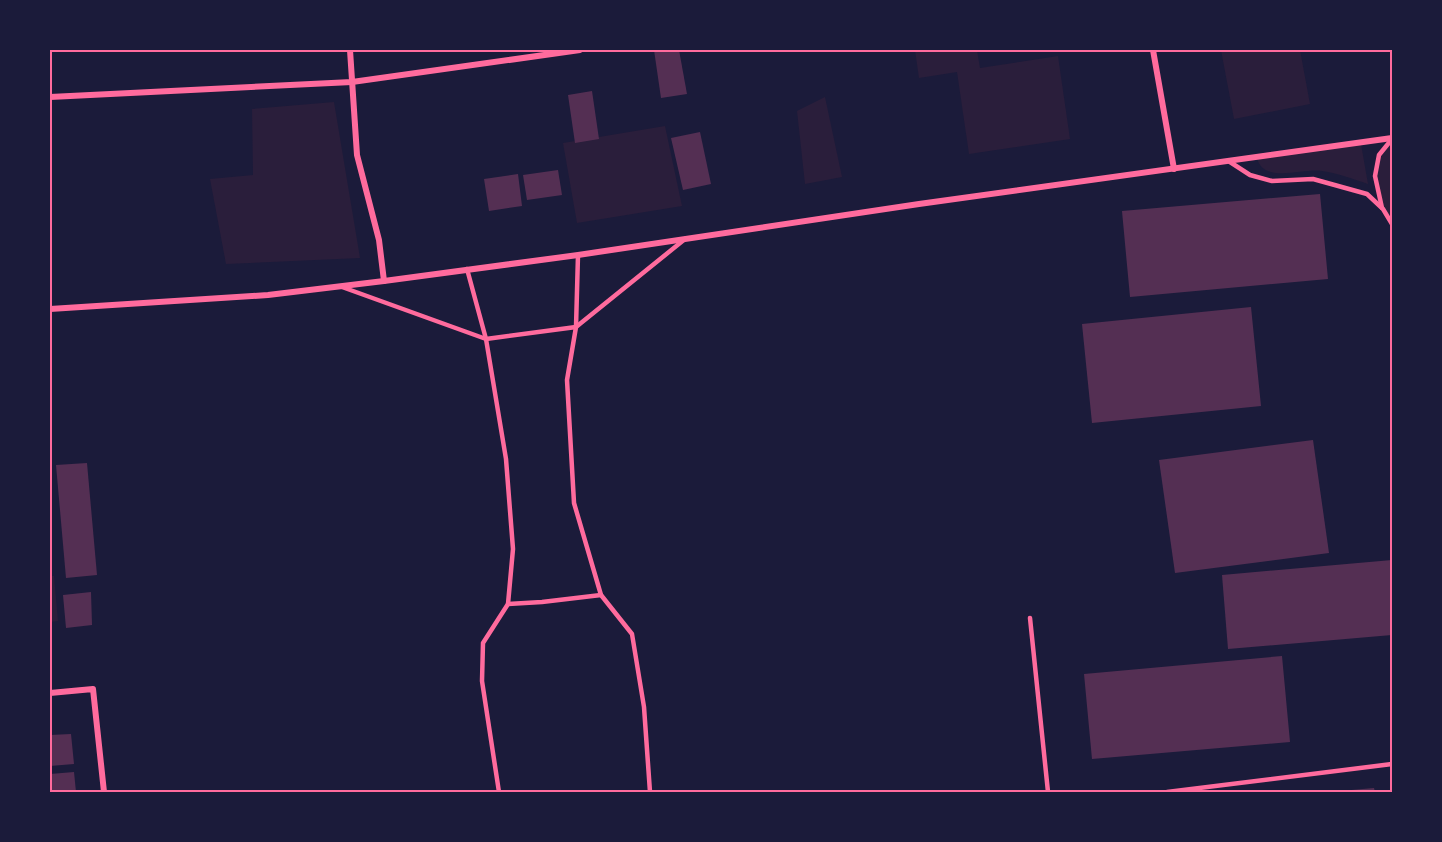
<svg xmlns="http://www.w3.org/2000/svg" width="1442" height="842" font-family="Inter,sans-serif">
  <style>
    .green { fill: #2a1e3b }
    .building { fill: #542f53 }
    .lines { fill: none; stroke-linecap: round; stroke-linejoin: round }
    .service { stroke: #ff6b9d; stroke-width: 4.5 }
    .minor { stroke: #ff6b9d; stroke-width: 6 }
    .neatline { fill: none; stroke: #ff6b9d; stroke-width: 2 }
  </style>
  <rect width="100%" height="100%" fill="#1b1b3a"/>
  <!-- green -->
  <g class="green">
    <polygon points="915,50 977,50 980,68 1058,56 1070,139 969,154 957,72 919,78"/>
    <polygon points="1221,50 1300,50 1310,104 1234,119"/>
    <polygon points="825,97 842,177 805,184 797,111"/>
    <polygon points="334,102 360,258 226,264 210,179 253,175 252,109"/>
    <polygon points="665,126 682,206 577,223 563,143"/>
    <polygon points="1392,139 1392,223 1380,207 1375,176 1379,155"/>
    <path d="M1361,144l7,40c-15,-5 -30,-11 -46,-13 -19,-3 -59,13 -65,-13z"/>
    <polygon points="50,576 54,576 58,621 50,622"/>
  </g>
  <!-- building -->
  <g class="building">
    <polygon points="654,50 679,50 687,94 661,98"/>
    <polygon points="592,91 599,139 575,143 568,95"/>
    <polygon points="700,132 711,184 683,190 671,138"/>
    <polygon points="558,170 562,195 527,200 523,175"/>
    <polygon points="518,174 522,206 489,211 484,179"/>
    <polygon points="1320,194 1328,279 1130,297 1122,211"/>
    <polygon points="1251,307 1261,406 1092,423 1082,324"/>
    <polygon points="1313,440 1329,553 1175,573 1159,460"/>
    <polygon points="87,463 97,575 66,578 56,465"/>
    <polygon points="1392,560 1392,635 1228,649 1222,575"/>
    <polygon points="91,592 92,625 66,628 63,595"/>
    <polygon points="1282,656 1290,742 1092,759 1084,674"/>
    <polygon points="71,734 74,764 50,766 50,735"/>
    <polygon points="74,772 76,792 50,792 50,774"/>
    <polygon points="1374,788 1375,792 1340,792 1340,791"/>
  </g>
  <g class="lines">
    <!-- service -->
    <g class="service">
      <polyline points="1230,162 1250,175 1272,181 1313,179 1367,194 1383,209 1392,224"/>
      <polyline points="1382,208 1375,176 1379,155 1392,139"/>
      <polyline points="578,255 576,327 567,380 574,503 601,595 632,634 644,707 650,792"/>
      <polyline points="467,269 486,339 506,459 513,549 508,604 483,643 482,681 499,792"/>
      <polyline points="342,287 486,339 576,327 685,239"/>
      <polyline points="508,604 542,602 601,595"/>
      <polyline points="1030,618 1048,792"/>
      <polyline points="1167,792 1392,764"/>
    </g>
    <!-- minor -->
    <g class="minor">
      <polyline points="350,50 357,155 379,240 384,281"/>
      <polyline points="1153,50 1174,169"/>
      <polyline points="50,97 352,82 580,50"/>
      <polyline points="50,309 268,295 384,281 578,255 919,204 1392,138"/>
      <polyline points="50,693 93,689 104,792"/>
    </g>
  </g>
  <!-- border -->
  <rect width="1442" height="842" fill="none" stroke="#1b1b3a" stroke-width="102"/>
  <rect x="51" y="51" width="1340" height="740" class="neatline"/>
</svg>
